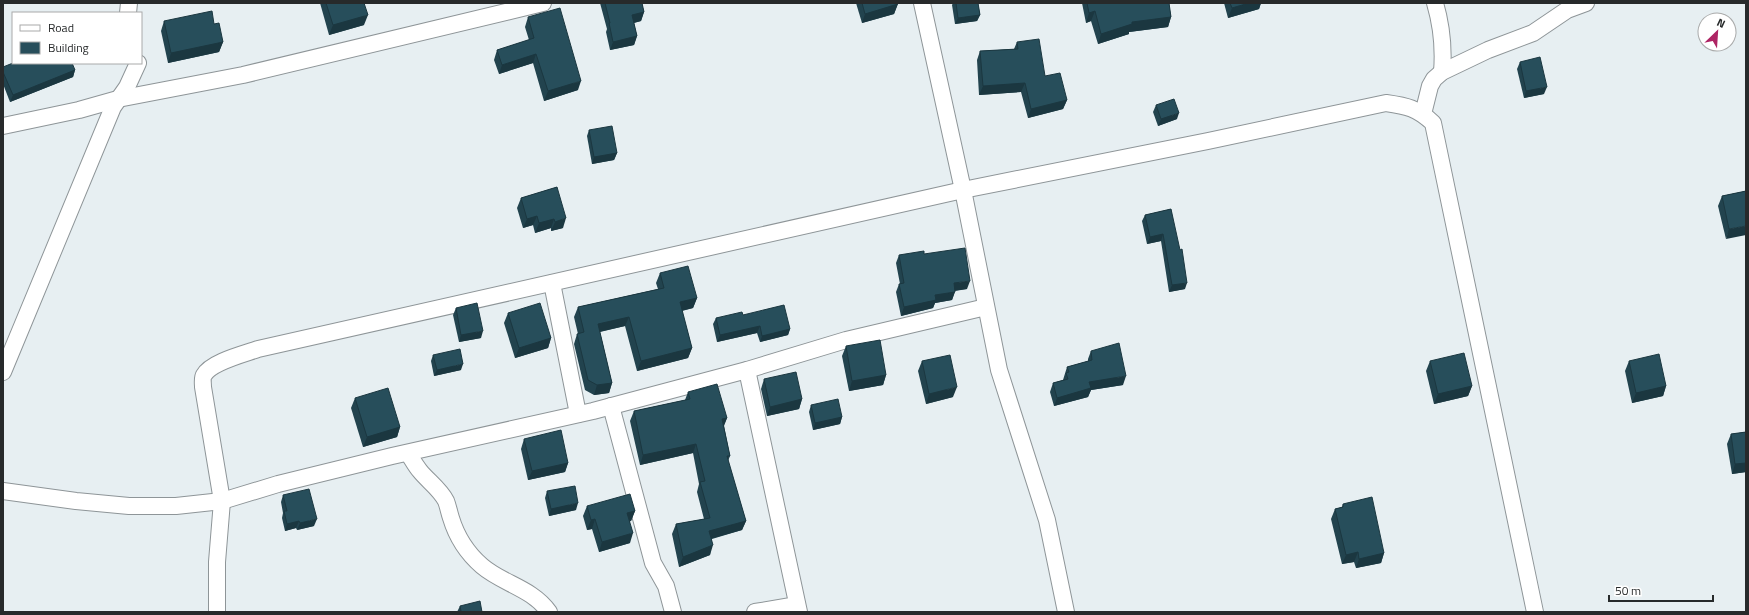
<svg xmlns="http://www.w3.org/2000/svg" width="1749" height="615" font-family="'Titillium Web',sans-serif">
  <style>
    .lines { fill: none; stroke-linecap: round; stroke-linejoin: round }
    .street-casing { stroke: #8e9598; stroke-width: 18 }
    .street { stroke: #fff; stroke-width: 16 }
    .wall { fill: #22434e }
    .shaded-wall { fill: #1b3740 }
    .building { fill: #274e5b; stroke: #1b3740 }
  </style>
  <rect width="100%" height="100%" fill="#e7eff2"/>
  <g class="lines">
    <!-- street casing -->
    <g class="street-casing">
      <g id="street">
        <polyline points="922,3 963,190 999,370 1047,520 1066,612"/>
        <path d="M1435,3c7,24 9,45 7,69"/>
        <polyline points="128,13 129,3"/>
        <polyline points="1423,114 1430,86 1434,79 1442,72 1488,50 1533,33 1567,10 1586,3"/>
        <polyline points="3,126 79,110 118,99 243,75 543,3"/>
        <polyline points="552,283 578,414"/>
        <polyline points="747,370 799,612"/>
        <polyline points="3,372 113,107 127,87 138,63"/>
        <polyline points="611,406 653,563 666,586 673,612"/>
        <path d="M408,453c4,6 7,12 12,18 8,10 20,18 26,30 2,5 3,11 5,17 6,20 16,35 31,48 21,18 50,22 67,46"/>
        <polyline points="3,491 76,501 129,506 176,506 222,501 278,484 392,456 593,411 747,370 846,340 986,307"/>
        <path d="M217,612v-50l5,-61 -19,-114c0,-3 -1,-9 1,-12 7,-13 40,-21 54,-26l705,-159 245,-49 178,-38c21,3 31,5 47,20l102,489"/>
        <polyline points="755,612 797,605"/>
      </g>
    </g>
    <!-- street -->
    <use href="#street" class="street"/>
  </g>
  <!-- wall -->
  <g class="wall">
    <polygon points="320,3 364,3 364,25 329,35"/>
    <polygon points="600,3 642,3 644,12 641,21 634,23 637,36 634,45 610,50 606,32 607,29"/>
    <polygon points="856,3 898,3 894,14 862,23"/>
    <polygon points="953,3 978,3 980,15 977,21 955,24 952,5"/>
    <polygon points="1082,3 1169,3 1171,17 1168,27 1129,32 1129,34 1098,44 1091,21 1086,23"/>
    <polygon points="1224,3 1261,3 1259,9 1228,18"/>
    <polygon points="528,17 578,90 544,101 533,63 499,74 494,60 497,50 529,40 525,27"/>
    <polygon points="164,21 214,24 223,42 219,52 168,63 161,31"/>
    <polygon points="1017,42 1045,76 1067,100 1063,109 1028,118 1021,92 979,95 977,60 980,51 1014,49"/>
    <polygon points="1520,62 1544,94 1524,98 1517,69"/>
    <polygon points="3,67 75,70 73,77 10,102 3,84"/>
    <polygon points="1156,105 1177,119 1158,126 1153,112"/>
    <polygon points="589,130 617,153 614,160 592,164 587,136"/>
    <polygon points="557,187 563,228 551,231 551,228 535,233 533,225 523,228 517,208 521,198"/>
    <polygon points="1746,191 1726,239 1718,206 1722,196"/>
    <polygon points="1171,209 1185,289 1169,292 1161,241 1147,244 1142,221 1145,215"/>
    <polygon points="924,254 967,289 955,291 952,300 935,303 933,308 901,316 896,292 899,284 900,284 896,263 899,255"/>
    <polygon points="660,273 697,298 693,308 682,311 692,348 688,358 637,371 625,326 600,332 612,383 609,393 594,395 585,390 574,344 577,334 578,334 574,317 578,307 658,289 656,283"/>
    <polygon points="456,308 481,338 459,342 453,315"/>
    <polygon points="508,313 551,338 548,348 515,358 504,323"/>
    <polygon points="743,315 790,329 788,335 760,342 757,333 717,342 713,324 716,318"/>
    <polygon points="846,346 886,375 883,385 849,391 842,356"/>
    <polygon points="1091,351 1123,385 1091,390 1088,397 1054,406 1050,392 1053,383 1063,380 1067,367 1088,361 1088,359"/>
    <polygon points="433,355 461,370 434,376 431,361"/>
    <polygon points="922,361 953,397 926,404 918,371"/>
    <polygon points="1430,361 1472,386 1468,396 1434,404 1426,371"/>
    <polygon points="1629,361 1666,386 1663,396 1632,403 1625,371"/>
    <polygon points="764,379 802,399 799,409 767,416 761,389"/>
    <polygon points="688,392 727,418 724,426 730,456 728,461 746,521 742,530 712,539 710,555 679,567 672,534 676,524 704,519 697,492 699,484 693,453 640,465 630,421 634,411 685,400"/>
    <polygon points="355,398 400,427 397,437 363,447 351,408"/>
    <polygon points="811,405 842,417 840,424 813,430 809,412"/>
    <polygon points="1746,432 1746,472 1732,474 1727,444 1731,434"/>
    <polygon points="524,439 568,463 565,472 528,480 521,449"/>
    <polygon points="547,491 576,510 549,516 545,498"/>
    <polygon points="283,495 314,526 297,530 296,528 285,531 282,518 283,513 281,502"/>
    <polygon points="1343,504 1384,553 1381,563 1356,568 1354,562 1342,564 1331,519 1335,509 1342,507"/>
    <polygon points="587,506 635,511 631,521 630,521 630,543 599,552 592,529 587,530 583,516"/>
    <polygon points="460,606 482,612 457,612"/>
  </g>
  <!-- shaded-wall -->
  <g class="shaded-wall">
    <polygon points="1249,3 1261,3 1259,9 1228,18 1232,8"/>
    <polygon points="898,4 894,14 862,23 865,14"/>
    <polygon points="1095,11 1091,21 1086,23 1089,13"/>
    <polygon points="644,12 641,21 629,24 632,15"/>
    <polygon points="368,15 364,25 329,35 333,25"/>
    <polygon points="980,15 977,21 955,24 958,18"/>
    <polygon points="1171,17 1168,27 1129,32 1129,34 1098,44 1101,34 1132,22"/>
    <polygon points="637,36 634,45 610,50 613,42"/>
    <polygon points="223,42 219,52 168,63 171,53"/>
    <polygon points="536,54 533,63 499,74 502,65"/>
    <polygon points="75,70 73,77 10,102 13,95"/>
    <polygon points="581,81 578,90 544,101 548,91"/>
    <polygon points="1025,83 1021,92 979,95 983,86"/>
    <polygon points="1547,87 1544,94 1524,98 1526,91"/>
    <polygon points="1067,100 1063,109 1028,118 1031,109"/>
    <polygon points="1179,113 1177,119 1158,126 1161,119"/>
    <polygon points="617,153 614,160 592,164 594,157"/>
    <polygon points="537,216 533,225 523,228 527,219"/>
    <polygon points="566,218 563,228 551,231 555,222"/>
    <polygon points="554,219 551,228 535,233 539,223"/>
    <polygon points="1746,226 1746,235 1726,239 1729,229"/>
    <polygon points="1163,234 1161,241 1147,244 1150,237"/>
    <polygon points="970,281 967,289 951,291 954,283"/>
    <polygon points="1187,283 1185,289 1169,292 1172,285"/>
    <polygon points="955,292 952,300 935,303 933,308 901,316 904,307 935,295"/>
    <polygon points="697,298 693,308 676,312 680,302"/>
    <polygon points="629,317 625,326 594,333 598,324"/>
    <polygon points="760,326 757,333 717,342 720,335"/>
    <polygon points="790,329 788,335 760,342 762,336"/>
    <polygon points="483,331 481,338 459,342 461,335"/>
    <polygon points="551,338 548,348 515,358 519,348"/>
    <polygon points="692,348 688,358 637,371 641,361"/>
    <polygon points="463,364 461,370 434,376 437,370"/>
    <polygon points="886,375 883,385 849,391 852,381"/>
    <polygon points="1126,376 1123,385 1091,390 1088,397 1054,406 1057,398 1089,382"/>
    <polygon points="612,383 609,393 594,395 597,385"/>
    <polygon points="1472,386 1468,396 1434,404 1438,394"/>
    <polygon points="1666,386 1663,396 1632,403 1636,393"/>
    <polygon points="957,387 953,397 926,404 929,394"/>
    <polygon points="802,399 799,409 767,416 770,407"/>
    <polygon points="842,417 840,424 813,430 815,423"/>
    <polygon points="727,418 723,427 722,419"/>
    <polygon points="400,427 397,437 363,447 367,437"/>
    <polygon points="696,444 693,453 640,465 643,455"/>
    <polygon points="568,463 565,472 528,480 532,471"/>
    <polygon points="1746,463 1746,472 1732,474 1735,464"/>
    <polygon points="578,503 576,510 549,516 551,509"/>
    <polygon points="635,511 631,521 624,523 627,513"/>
    <polygon points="317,519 314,526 297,530 300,523"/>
    <polygon points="595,519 592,529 587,530 591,520"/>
    <polygon points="299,521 296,528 285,531 287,524"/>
    <polygon points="746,521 742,530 706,540 709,531"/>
    <polygon points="633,533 630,543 599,552 602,542"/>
    <polygon points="713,545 710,555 679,567 683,557"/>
    <polygon points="1358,552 1354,562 1342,564 1346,555"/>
    <polygon points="1384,553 1381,563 1356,568 1359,559"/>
  </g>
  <!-- building -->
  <g class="building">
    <polygon points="326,3 364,3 368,15 333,25"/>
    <polygon points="605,3 642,3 644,12 632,15 637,36 613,42 609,23 610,23"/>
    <polygon points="862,3 898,3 898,4 865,14"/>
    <polygon points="956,3 978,3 980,15 958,18"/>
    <polygon points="1087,3 1169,3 1171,17 1132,22 1132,24 1101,34 1095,11 1089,13"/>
    <polygon points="1230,3 1249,3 1232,8"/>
    <polygon points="560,8 581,81 548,91 536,54 502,65 497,50 534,38 528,17"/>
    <polygon points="212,11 214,24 219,23 223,42 171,53 164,21"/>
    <polygon points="1039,39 1045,76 1060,73 1067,100 1031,109 1025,83 983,86 980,51 1018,49 1017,42"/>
    <polygon points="1540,57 1547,87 1526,91 1520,62"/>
    <polygon points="13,63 72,63 75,70 13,95 3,72 3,67"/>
    <polygon points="1174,99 1179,113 1161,119 1156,105"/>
    <polygon points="612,126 617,153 594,157 589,130"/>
    <polygon points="557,187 566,218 555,222 554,219 539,223 537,216 527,219 521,198"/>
    <polygon points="1746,191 1746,226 1729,229 1722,196"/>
    <polygon points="1171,209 1180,250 1182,249 1187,283 1172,285 1163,234 1150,237 1145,215"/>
    <polygon points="965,248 970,281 954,283 955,292 935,295 936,300 904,307 899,284 904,283 899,255 924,251 924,254"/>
    <polygon points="688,266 697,298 680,302 692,348 641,361 629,317 598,324 612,383 597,385 588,380 577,334 584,332 578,307 664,288 660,273"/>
    <polygon points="477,303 483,331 461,335 456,308"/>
    <polygon points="540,303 551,338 519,348 508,313"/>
    <polygon points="784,305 790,329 762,336 760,326 720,335 716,318 742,312 743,315"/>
    <polygon points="880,340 886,375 852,381 846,346"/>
    <polygon points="1119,343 1126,376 1089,382 1091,388 1057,398 1053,383 1068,379 1066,373 1069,372 1067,367 1092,360 1091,351"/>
    <polygon points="460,349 463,364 437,370 433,355"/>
    <polygon points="1464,353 1472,386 1438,394 1430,361"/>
    <polygon points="1659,354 1666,386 1636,393 1629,361"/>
    <polygon points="950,355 957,387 929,394 922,361"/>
    <polygon points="796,372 802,399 770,407 764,379"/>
    <polygon points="717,384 727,418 722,419 730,456 727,456 746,521 709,531 713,545 683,557 676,524 710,518 700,482 705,481 696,444 643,455 634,411 690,399 688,392"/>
    <polygon points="388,388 400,427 367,437 355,398"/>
    <polygon points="838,399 842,417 815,423 811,405"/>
    <polygon points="561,430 568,463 532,471 524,439"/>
    <polygon points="1746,432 1746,463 1735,464 1731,434"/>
    <polygon points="575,486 578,503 551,509 547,491"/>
    <polygon points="309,489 317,519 300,523 299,521 287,524 284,511 287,511 283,495"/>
    <polygon points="630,494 635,511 627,513 633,533 602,542 595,519 591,520 587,506"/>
    <polygon points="1372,497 1384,553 1359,559 1358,552 1346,555 1335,509 1343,507 1343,504"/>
    <polygon points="480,601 482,612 456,612 461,611 460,606"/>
  </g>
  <!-- border -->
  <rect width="1749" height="615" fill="none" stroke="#272a2b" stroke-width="8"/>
  <!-- legend -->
  <rect x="12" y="12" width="130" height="52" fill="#ffffff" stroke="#a9aaaa"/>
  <rect x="20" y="25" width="20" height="6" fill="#ffffff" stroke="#a9aaaa"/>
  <text x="48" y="32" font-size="12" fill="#272a2b">Road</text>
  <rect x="20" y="42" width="20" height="12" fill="#274e5b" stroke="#a9aaaa"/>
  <text x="48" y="52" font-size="12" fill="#272a2b">Building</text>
  <!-- north arrow -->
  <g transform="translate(1717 32) rotate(25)"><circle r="19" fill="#ffffff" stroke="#a9aaaa"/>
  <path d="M0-3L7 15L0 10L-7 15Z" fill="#ae2464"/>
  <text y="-6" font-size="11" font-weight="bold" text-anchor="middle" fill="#272a2b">N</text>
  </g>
  <!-- scale -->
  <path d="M1609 595v6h104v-6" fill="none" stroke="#272a2b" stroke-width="2"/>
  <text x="1615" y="595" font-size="12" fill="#272a2b" stroke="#ffffff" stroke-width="3" paint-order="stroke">50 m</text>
</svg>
